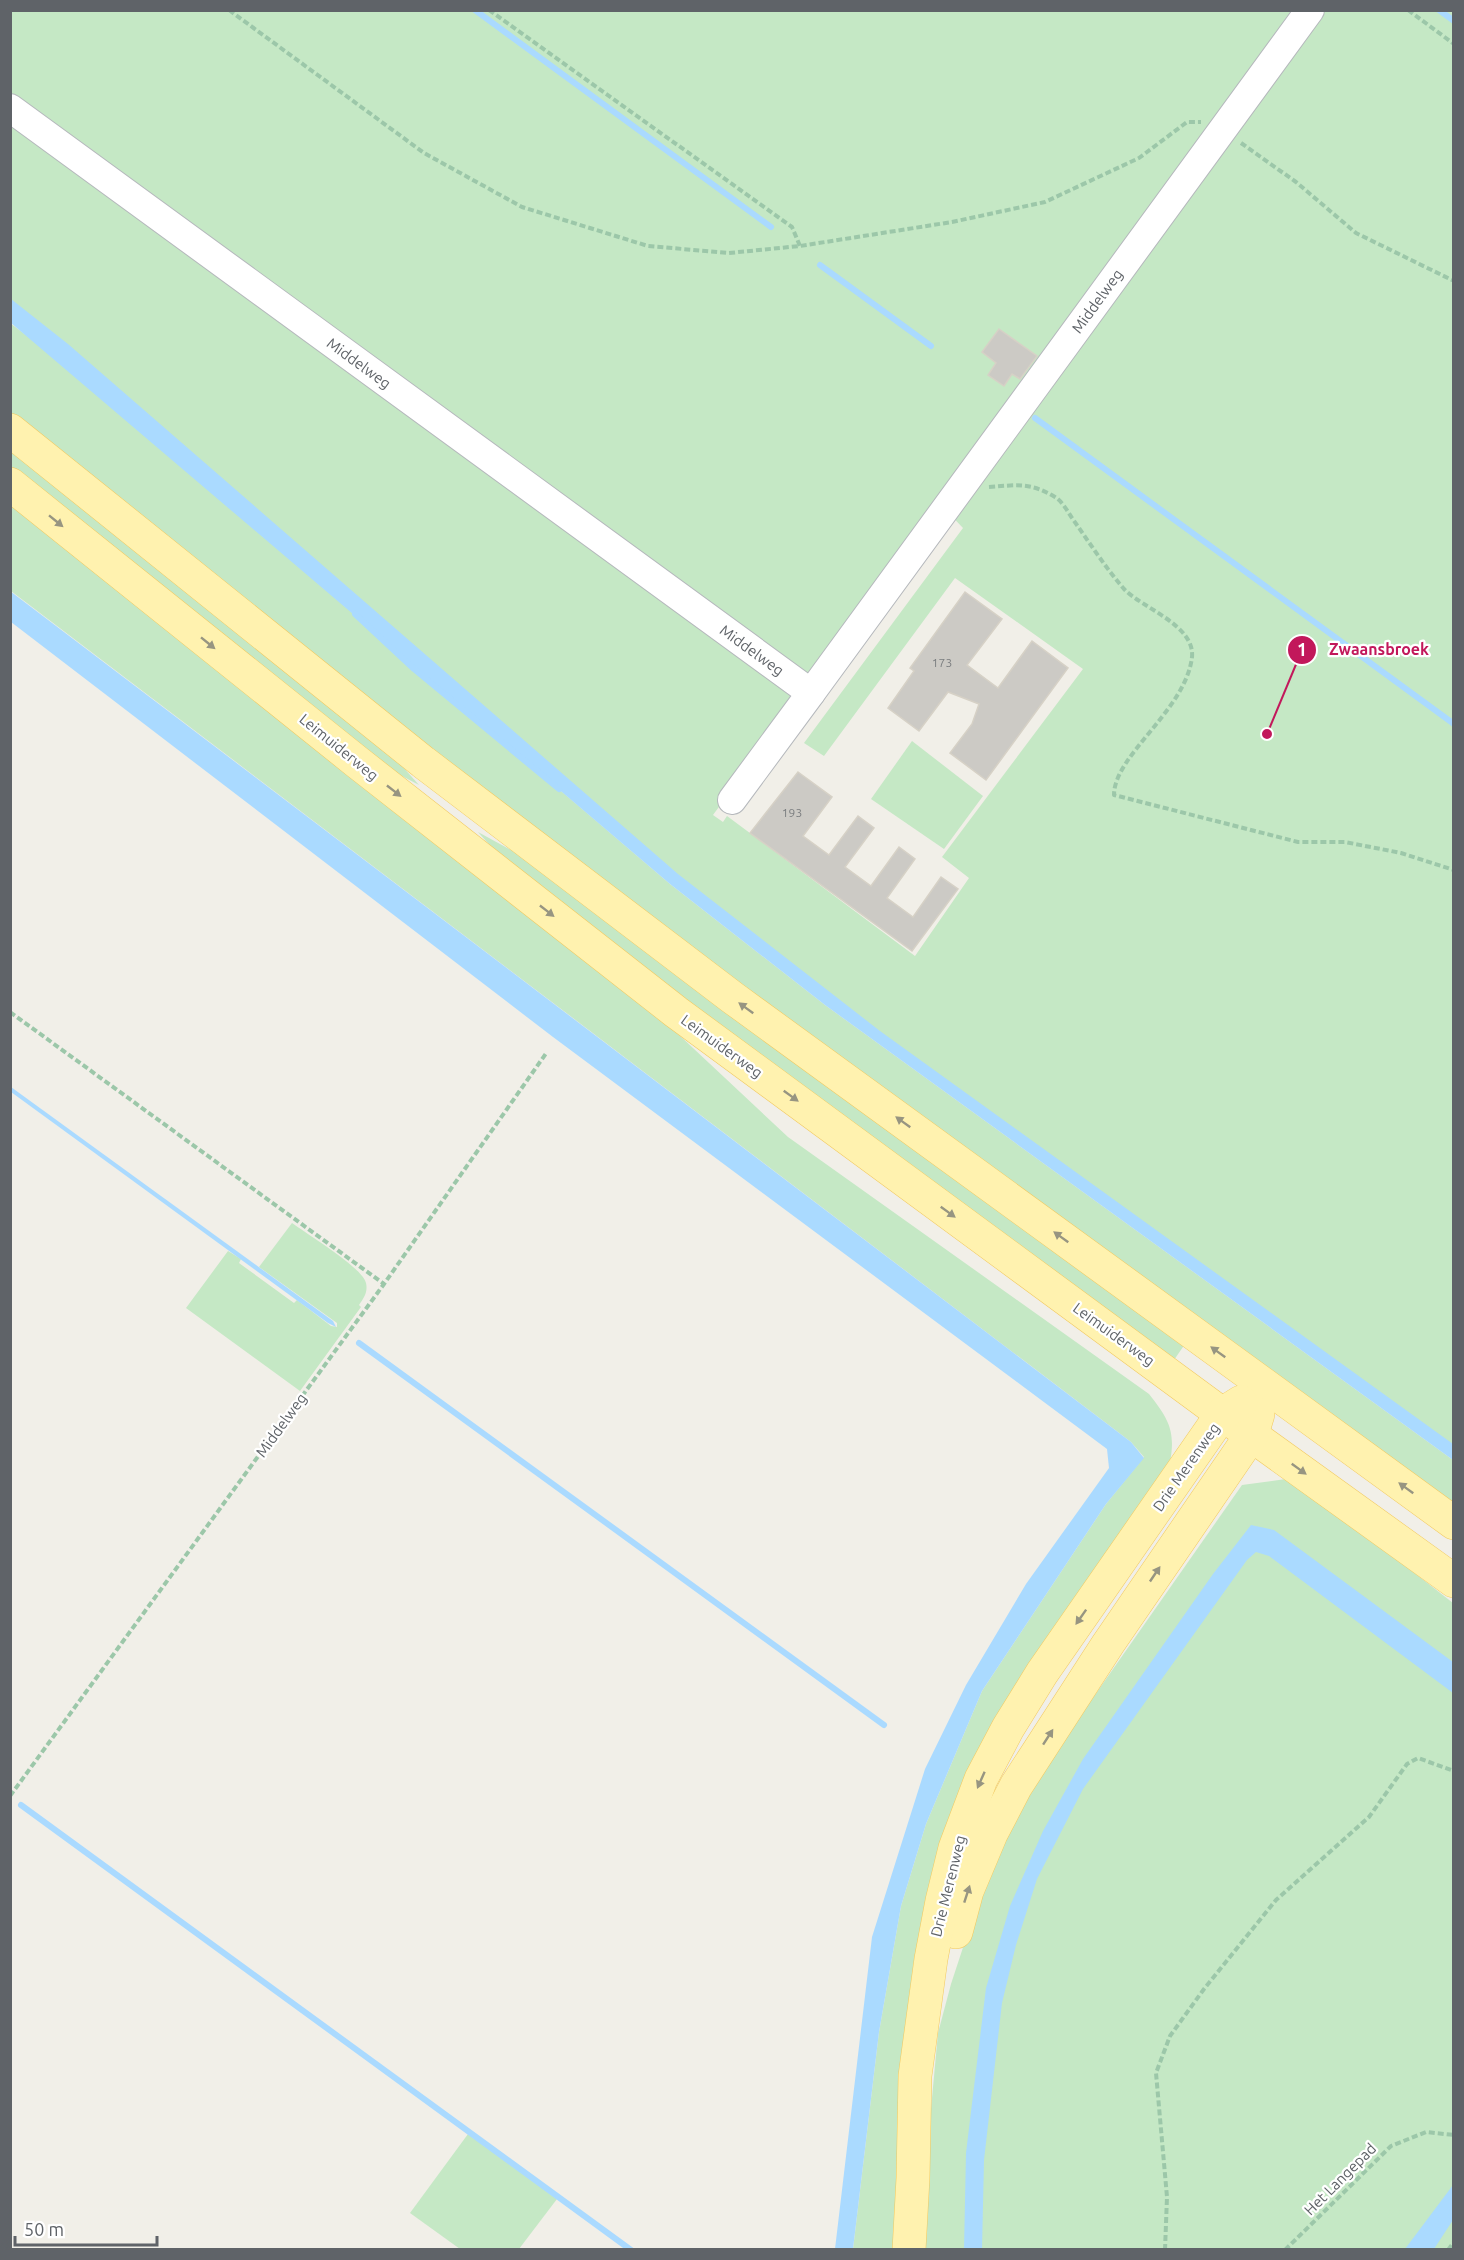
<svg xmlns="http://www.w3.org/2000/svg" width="1464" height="2260" font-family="Ubuntu,sans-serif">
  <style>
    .green { fill: #c5e8c5; fill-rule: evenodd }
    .water { fill: #aadaff }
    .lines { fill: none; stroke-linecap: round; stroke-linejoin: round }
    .stream { stroke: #aadaff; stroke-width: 6 }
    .building { fill: #cccac5; stroke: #d6d1c6; stroke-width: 1.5 }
    .minor-casing { stroke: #b5b8bc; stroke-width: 30 }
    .major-casing { stroke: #f2c960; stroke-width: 34 }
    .path { stroke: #9cc7a9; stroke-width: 4; stroke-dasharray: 6 3; stroke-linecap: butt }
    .minor { stroke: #fff; stroke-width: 28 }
    .major { stroke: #fff2af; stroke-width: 33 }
    .oneway { fill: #979581 }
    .labels { text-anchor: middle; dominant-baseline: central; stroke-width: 4.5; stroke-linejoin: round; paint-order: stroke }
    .number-label { font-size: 12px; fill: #7a7d7f }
    .street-label { font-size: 15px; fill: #5f6368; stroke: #fff }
    .leader { fill: none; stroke: #c2185b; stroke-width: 2 }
    .callout-dot { fill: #c2185b; stroke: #fff; stroke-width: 2 }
    .mark-label { font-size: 18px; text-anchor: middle; font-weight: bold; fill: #fff }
    .callout-label { font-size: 16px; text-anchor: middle; font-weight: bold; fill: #c2185b; stroke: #fff; stroke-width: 4.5; stroke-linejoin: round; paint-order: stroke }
  </style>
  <rect width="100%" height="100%" fill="#f1efe8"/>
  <!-- green -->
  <g class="green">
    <path d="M10,11h1443v1441l-776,-566 5,-8 -671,-567zM941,505l22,23 -159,215 20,13 131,-178 128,91 -141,188 27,21 -54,78 -188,-140 -4,6 -10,-7z"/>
    <polygon points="10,323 34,341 670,884 825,1005 1453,1460 1453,1509 501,811 11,416"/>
    <polygon points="10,444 378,739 419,785 362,755 11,472"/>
    <path d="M10,499l636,505 142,133 361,257c24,30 27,41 19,79l-194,306 -75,470h-46l26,-217 22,-126 25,-82 56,-133 124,-187 38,-47 -13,-15 -1120,-851z"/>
    <polygon points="912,741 983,796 944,849 871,799"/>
    <polygon points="478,832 533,862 1187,1341 1172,1363 518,877"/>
    <path d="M292,1223c15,11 71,45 74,60 2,9 -2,15 -7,22l2,2 -61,84 -114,-83 42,-57 13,8 -2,4 55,40 3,-3 34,26 6,1v-4l-78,-56z"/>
    <polygon points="1293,1478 1453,1603 1453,2249 918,2250 938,2033 951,1984 976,1908 1002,1844 1050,1759 1242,1485"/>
    <polygon points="468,2134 557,2199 519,2249 460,2249 410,2213"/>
  </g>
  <!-- water -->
  <g class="water">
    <polygon points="11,299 68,344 678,874 880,1031 1453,1444 1453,1460 825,1005 670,884 11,323"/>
    <polygon points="10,591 1131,1442 1144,1458 1106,1504 982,1691 926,1824 901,1906 879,2032 853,2249 835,2249 872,1937 925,1769 966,1685 1026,1584 1109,1468 1107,1449 553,1037 11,622"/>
    <polygon points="11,1087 333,1321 336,1327 328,1323 11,1092"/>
    <polygon points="1251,1525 1274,1530 1453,1662 1453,1693 1269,1556 1256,1552 1247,1560 1083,1789 1037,1879 1016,1945 1002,2003 984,2160 982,2249 964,2249 966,2153 986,1988 1010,1906 1043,1831 1083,1759 1213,1574"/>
    <polygon points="1453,2185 1453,2220 1434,2249 1405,2249"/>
  </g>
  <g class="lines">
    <!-- stream -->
    <g class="stream">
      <polyline points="475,10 771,227"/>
      <polyline points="1439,10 1454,21"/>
      <polyline points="820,265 931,346"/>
      <polyline points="1035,418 1454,724"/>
      <polyline points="355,614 414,669 559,789"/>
      <polyline points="359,1343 884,1725"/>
      <polyline points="21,1805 631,2250"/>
    </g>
  </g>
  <!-- building -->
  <g class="building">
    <polygon points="999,329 1037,356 1020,379 1012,374 1004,386 988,375 996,363 982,352"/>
    <polygon points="965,592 1002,619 967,665 998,688 1032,641 1068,668 986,780 950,753 972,724 979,704 948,692 919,731 888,708 914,671 910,668"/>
    <polygon points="798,772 832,797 803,836 829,855 858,816 874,828 845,867 871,886 899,847 915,859 887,898 913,917 941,877 958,889 912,951 750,833"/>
  </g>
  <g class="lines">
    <!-- minor casing -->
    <g class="minor-casing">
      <g id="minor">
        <polyline points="10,108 811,693 1310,10"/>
        <polyline points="732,800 811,693"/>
      </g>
    </g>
    <!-- major casing -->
    <g class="major-casing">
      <g id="major">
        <polyline points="10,430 423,762 733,998 1454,1523"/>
        <polyline points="10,484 357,762 676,1012 1222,1414 1454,1581"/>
        <polyline points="956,1932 967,1891 991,1834 1016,1786 1108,1644 1252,1434 1258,1414"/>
        <polyline points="909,2250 913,2178 915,2076 931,1959 942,1901 955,1848 981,1779 1008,1728 1042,1673 1222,1414 1241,1402"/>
      </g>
    </g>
    <!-- path -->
    <g class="path">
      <polyline points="229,10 424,153 522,207 648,246 729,253 800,246 952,222 1045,202 1139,158 1187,122 1201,122"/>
      <polyline points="489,10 792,227 800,246"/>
      <polyline points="1408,10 1454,44"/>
      <polyline points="1241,143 1296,182 1356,233 1454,281"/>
      <path d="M989,487c28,-2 41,-5 66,10 7,4 13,15 17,21 17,24 33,49 52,71 18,19 71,36 68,68 -6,53 -78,98 -78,138l184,47h47l56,11 53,17"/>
      <polyline points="10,1012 384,1284"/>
      <polyline points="10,1796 384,1284 547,1052"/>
      <polyline points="1165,2250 1167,2197 1156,2073 1170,2036 1204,1989 1276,1900 1369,1817 1407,1764 1418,1758 1454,1771"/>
      <polyline points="1285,2250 1391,2146 1426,2132 1454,2135"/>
      <polyline points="1448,2250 1454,2242"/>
    </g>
    <!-- minor -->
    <use href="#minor" class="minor"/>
    <!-- major -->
    <use href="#major" class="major"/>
  </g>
  <!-- one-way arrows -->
  <defs><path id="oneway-solid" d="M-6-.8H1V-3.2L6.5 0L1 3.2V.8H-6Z" transform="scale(1.5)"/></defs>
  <g class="oneway">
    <use href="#oneway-solid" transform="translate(56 521) rotate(39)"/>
    <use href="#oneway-solid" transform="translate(208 643) rotate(39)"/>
    <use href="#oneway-solid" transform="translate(394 791) rotate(38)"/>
    <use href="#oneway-solid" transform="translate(547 911) rotate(38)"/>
    <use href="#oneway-solid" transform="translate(746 1008) rotate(-144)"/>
    <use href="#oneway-solid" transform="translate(791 1096) rotate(36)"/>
    <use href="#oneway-solid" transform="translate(903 1122) rotate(-144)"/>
    <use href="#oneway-solid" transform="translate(948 1212) rotate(36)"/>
    <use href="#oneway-solid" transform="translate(1061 1237) rotate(-144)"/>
    <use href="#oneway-solid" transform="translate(1218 1352) rotate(-144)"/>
    <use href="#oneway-solid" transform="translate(1299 1469) rotate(36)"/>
    <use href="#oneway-solid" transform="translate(1406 1488) rotate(-144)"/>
    <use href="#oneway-solid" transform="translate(1155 1574) rotate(-56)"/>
    <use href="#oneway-solid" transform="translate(1081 1617) rotate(125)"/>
    <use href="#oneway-solid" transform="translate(1048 1737) rotate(-57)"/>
    <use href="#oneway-solid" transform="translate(981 1780) rotate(114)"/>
    <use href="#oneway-solid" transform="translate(967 1894) rotate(-72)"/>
  </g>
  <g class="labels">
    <!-- number labels -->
    <g class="number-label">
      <text x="942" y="662">173</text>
      <text x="792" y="812">193</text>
    </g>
    <!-- street labels -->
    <g class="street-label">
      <text transform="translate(1097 301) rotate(-54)">Middelweg</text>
      <text transform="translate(359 363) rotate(36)">Middelweg</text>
      <text transform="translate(752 650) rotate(36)">Middelweg</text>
      <text transform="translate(339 747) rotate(39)">Leimuiderweg</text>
      <text transform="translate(722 1046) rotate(36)">Leimuiderweg</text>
      <text transform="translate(1114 1334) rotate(36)">Leimuiderweg</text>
      <text transform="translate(281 1425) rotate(-54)">Middelweg</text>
      <text transform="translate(1186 1467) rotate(-55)">Drie Merenweg</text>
      <text transform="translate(948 1886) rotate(-76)">Drie Merenweg</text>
      <text transform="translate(1340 2179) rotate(-45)">Het Langepad</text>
    </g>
  </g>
  <!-- callouts -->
  <path class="leader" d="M1267 734L1302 650"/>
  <g class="callout-dot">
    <circle cx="1267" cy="734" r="6"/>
    <circle cx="1302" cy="650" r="15"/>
  </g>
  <g class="mark-label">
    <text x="1302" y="656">1</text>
  </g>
  <g class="callout-label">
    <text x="1379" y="655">Zwaansbroek</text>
  </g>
  <!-- border -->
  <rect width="1464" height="2260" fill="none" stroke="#5f6368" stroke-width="24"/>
  <!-- scale -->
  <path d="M15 2236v9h142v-9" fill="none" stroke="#5f6368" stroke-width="3"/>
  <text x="24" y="2236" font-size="18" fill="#5f6368" stroke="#ffffff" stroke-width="4.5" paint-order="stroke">50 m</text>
</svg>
